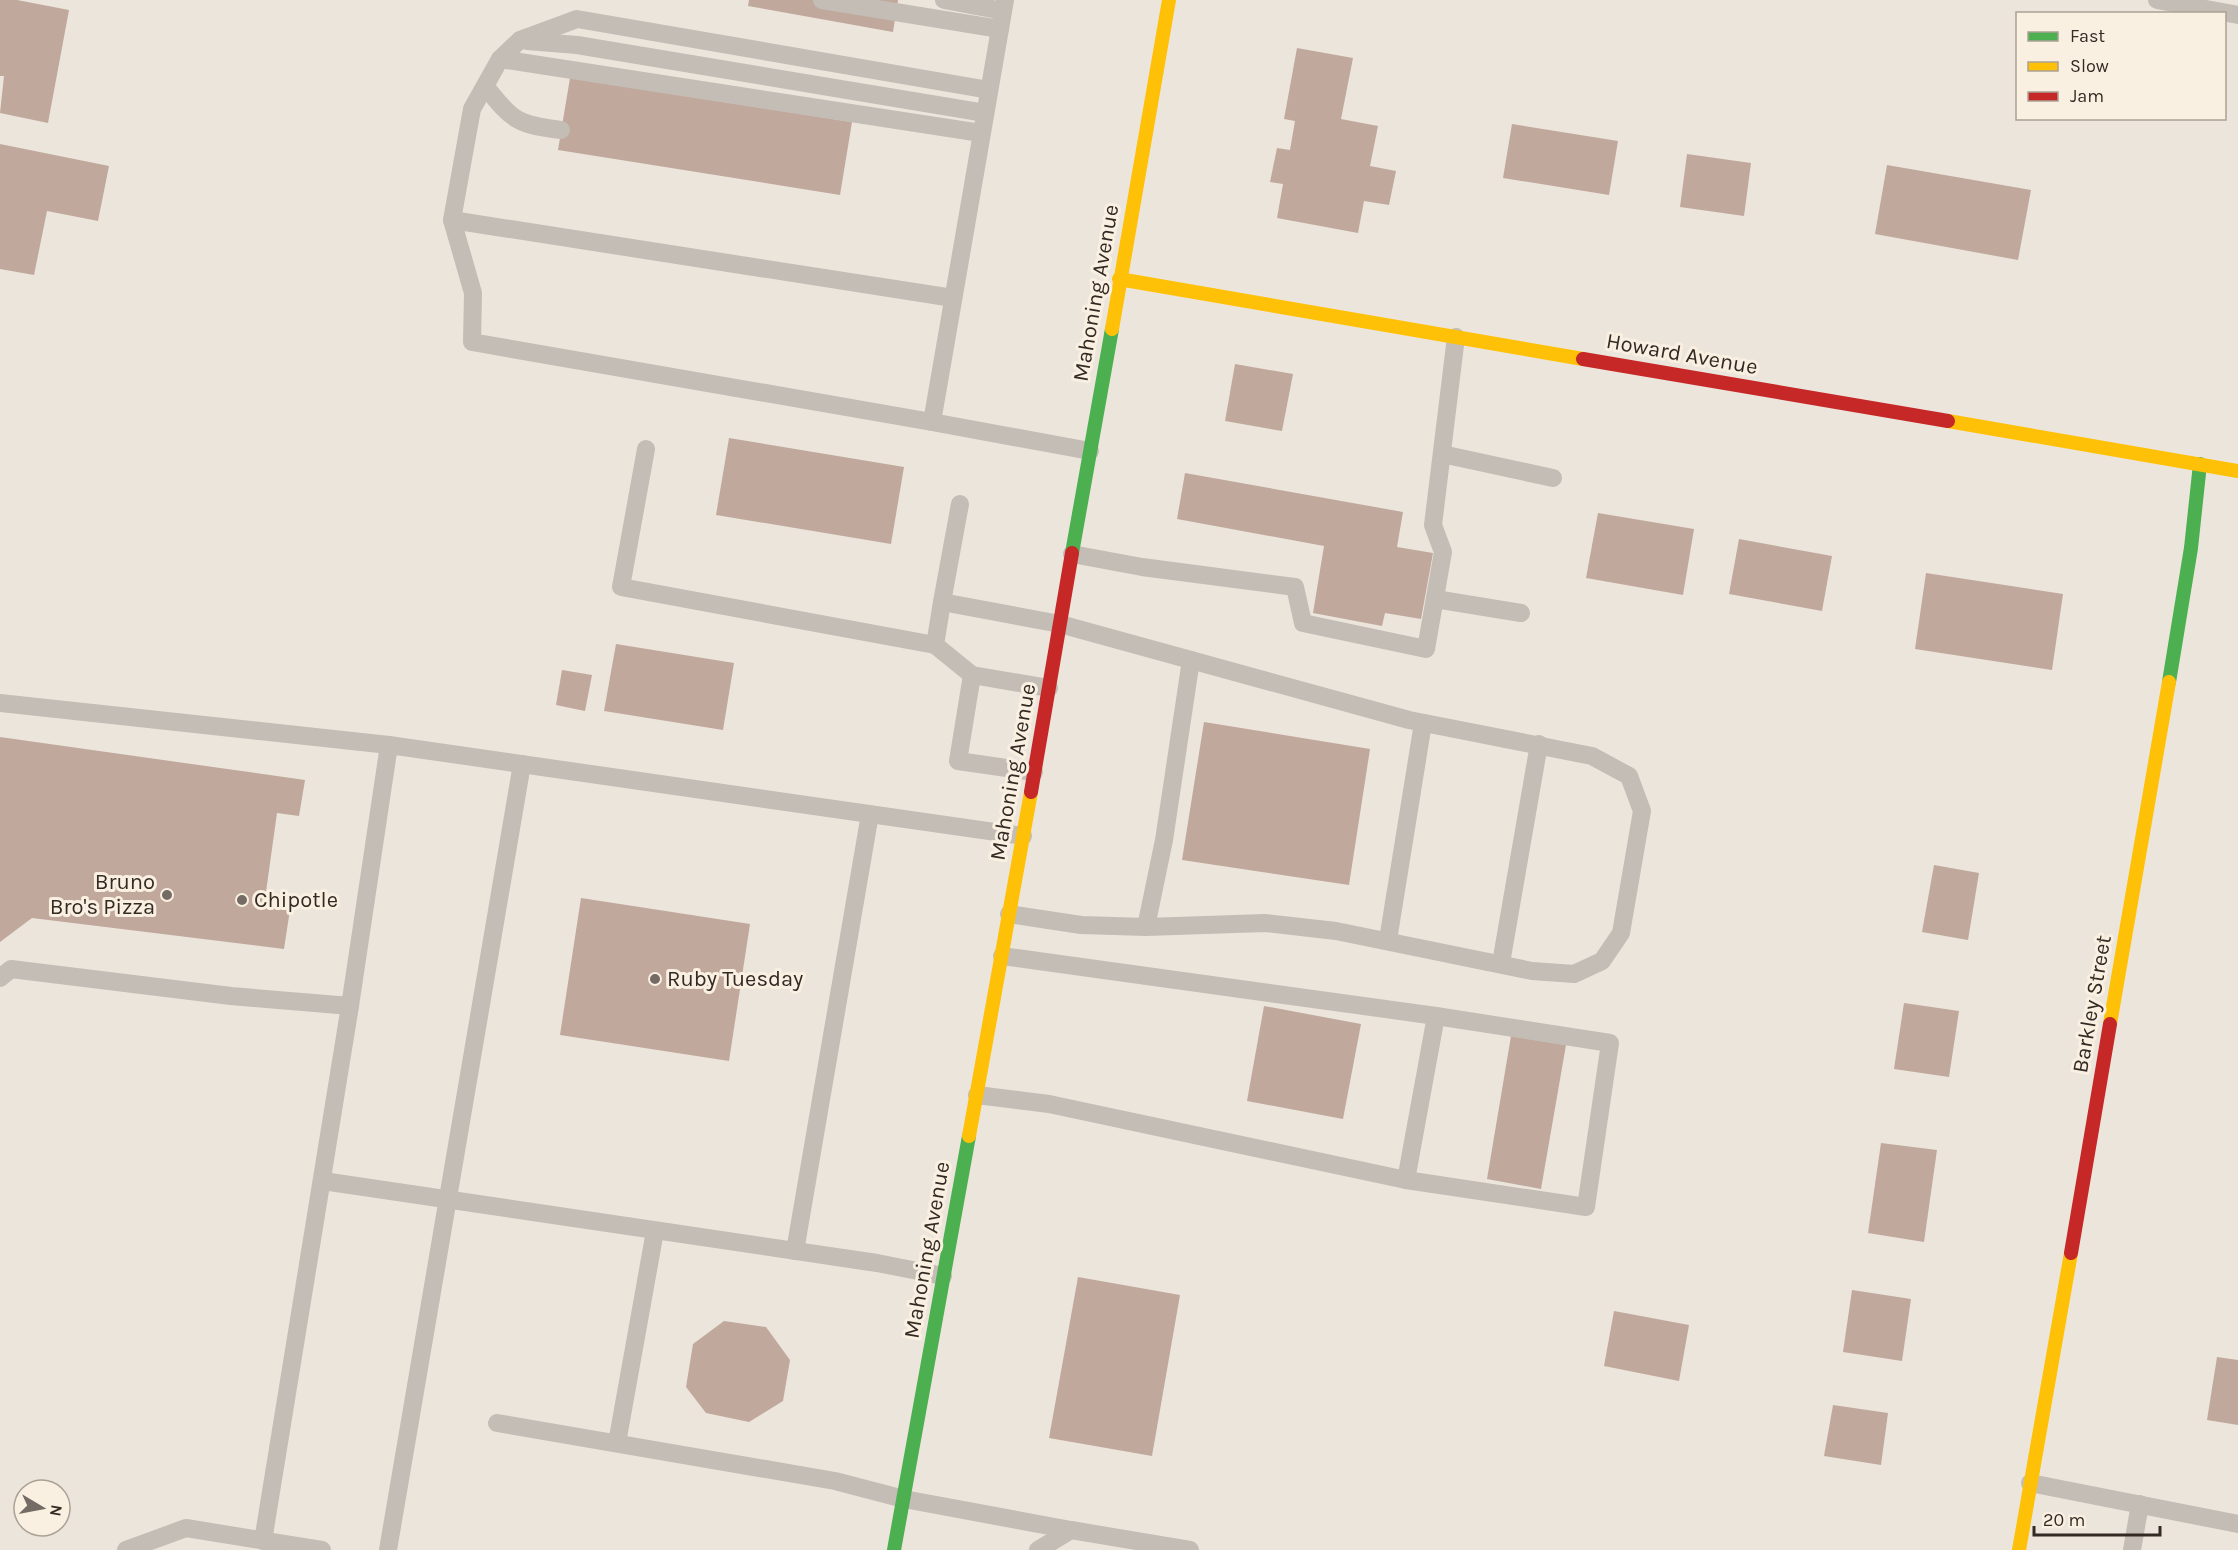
<svg xmlns="http://www.w3.org/2000/svg" width="2238" height="1550" font-family="Karla,sans-serif">
  <style>
    .building { fill: #c1a89c }
    .lines { fill: none; stroke-linecap: round; stroke-linejoin: round }
    .lane { stroke: #c4bdb5; stroke-width: 18 }
    .fast { stroke: #4caf50; stroke-width: 14 }
    .slow { stroke: #ffc107; stroke-width: 14 }
    .jam { stroke: #c62828; stroke-width: 14 }
    .poi-dot { fill: #746b64; stroke: #faf0e1; stroke-width: 2 }
    .labels { text-anchor: middle; dominant-baseline: central; stroke-width: 6; stroke-linejoin: round; paint-order: stroke }
    .street-label { font-size: 22px; fill: #342a24; stroke: #faf0e1 }
    .poi-label { font-size: 22px; fill: #342a24; stroke: #faf0e1; text-anchor: start }
  </style>
  <rect width="100%" height="100%" fill="#ece5dc"/>
  <!-- building -->
  <g class="building">
    <polygon points="0,0 17,0 69,10 48,123 0,113 4,76 0,76"/>
    <polygon points="749,0 898,0 893,32 748,6"/>
    <polygon points="1297,48 1353,58 1341,119 1378,126 1370,166 1396,171 1389,205 1364,201 1358,233 1277,218 1283,184 1270,182 1277,148 1290,150 1295,121 1284,119"/>
    <polygon points="570,78 852,122 840,195 558,150"/>
    <polygon points="1512,124 1618,141 1609,195 1503,178"/>
    <polygon points="0,144 109,166 98,221 47,211 34,275 0,269"/>
    <polygon points="1687,154 1751,163 1744,216 1680,207"/>
    <polygon points="1887,165 2031,190 2018,260 1875,234"/>
    <polygon points="1235,364 1293,374 1282,431 1225,421"/>
    <polygon points="729,438 904,467 891,544 716,515"/>
    <polygon points="1185,473 1403,512 1397,547 1433,553 1421,619 1385,613 1382,626 1313,613 1324,546 1177,519"/>
    <polygon points="1598,513 1694,529 1683,595 1586,578"/>
    <polygon points="1739,539 1832,556 1822,611 1729,594"/>
    <polygon points="1926,573 2063,594 2052,670 1915,649"/>
    <polygon points="616,644 734,663 723,730 604,711"/>
    <polygon points="562,670 592,675 585,711 556,705"/>
    <polygon points="1204,722 1370,749 1349,885 1182,860"/>
    <polygon points="0,737 305,780 299,816 277,813 265,899 291,903 284,949 32,918 0,942"/>
    <polygon points="1934,865 1979,873 1968,940 1922,932"/>
    <polygon points="581,898 750,924 729,1061 560,1035"/>
    <polygon points="1904,1003 1959,1011 1949,1077 1894,1069"/>
    <polygon points="1264,1006 1361,1024 1343,1119 1247,1101"/>
    <polygon points="1511,1036 1566,1045 1541,1189 1487,1179"/>
    <polygon points="1881,1143 1937,1150 1924,1242 1868,1233"/>
    <polygon points="1078,1277 1180,1295 1152,1456 1049,1438"/>
    <polygon points="1852,1290 1911,1299 1902,1361 1843,1352"/>
    <polygon points="1614,1311 1689,1325 1679,1381 1604,1366"/>
    <polygon points="724,1321 766,1327 790,1360 783,1401 749,1422 706,1413 686,1387 693,1344"/>
    <polygon points="2217,1357 2238,1360 2238,1425 2207,1420"/>
    <polygon points="1833,1405 1888,1413 1881,1465 1824,1456"/>
  </g>
  <g class="lines">
    <!-- lane -->
    <g class="lane">
      <polyline points="822,0 1000,29"/>
      <polyline points="944,0 1003,11"/>
      <polyline points="1005,0 932,422 1090,451"/>
      <polyline points="2157,0 2238,15"/>
      <polyline points="527,41 577,45 985,113"/>
      <polyline points="500,59 981,133"/>
      <path d="M486,87c26,34 33,38 75,43"/>
      <polyline points="452,220 472,109 500,59 520,40 577,19 989,90"/>
      <polyline points="932,422 472,342 473,293 452,220 953,298"/>
      <polyline points="646,449 621,587 935,645"/>
      <polyline points="1442,454 1553,478"/>
      <polyline points="1072,554 1142,567 1295,587 1303,623 1426,649 1443,552 1433,525 1456,337"/>
      <polyline points="1435,599 1521,613"/>
      <polyline points="942,602 960,504"/>
      <polyline points="972,675 958,761 1034,772"/>
      <polyline points="0,703 389,745"/>
      <polyline points="1009,914 1081,925 1146,927 1265,923 1336,931 1532,971 1574,974 1602,961 1621,933 1642,811 1629,776 1592,756 1409,720 1060,624 942,602 935,645 972,675 1049,688"/>
      <polyline points="1146,927 1164,840 1191,660"/>
      <polyline points="1388,940 1423,723"/>
      <polyline points="1501,963 1539,744"/>
      <polyline points="0,978 11,969 231,996 350,1006 389,745 1023,836"/>
      <polyline points="977,1095 1049,1104 1406,1180 1436,1016 1002,956"/>
      <polyline points="1406,1180 1586,1207 1610,1043 1436,1016"/>
      <polyline points="323,1181 877,1263 943,1276"/>
      <polyline points="795,1251 870,814"/>
      <polyline points="497,1423 835,1481 904,1499 1071,1530"/>
      <polyline points="617,1443 655,1231"/>
      <polyline points="2030,1483 2238,1524"/>
      <polyline points="263,1541 350,1006"/>
      <polyline points="126,1550 186,1528 322,1550"/>
      <polyline points="388,1550 522,764"/>
      <polyline points="1038,1550 1071,1530 1190,1550"/>
      <polyline points="2132,1550 2140,1504"/>
    </g>
    <!-- fast -->
    <g class="fast">
      <polyline points="1072,553 1112,329"/>
      <polyline points="2169,682 2191,548 2200,464"/>
      <polyline points="894,1550 969,1136"/>
    </g>
    <!-- slow -->
    <g class="slow">
      <polyline points="1119,279 1583,359"/>
      <polyline points="1112,329 1169,0"/>
      <polyline points="1948,421 2238,471"/>
      <polyline points="2110,1024 2169,682"/>
      <polyline points="969,1136 1031,792"/>
      <polyline points="2019,1550 2071,1253"/>
    </g>
    <!-- jam -->
    <g class="jam">
      <polyline points="1583,359 1948,421"/>
      <polyline points="1031,792 1072,553"/>
      <polyline points="2071,1253 2110,1024"/>
    </g>
  </g>
  <!-- markers -->
  <g class="poi-dot">
    <circle cx="167" cy="895" r="6"/>
    <circle cx="242" cy="900" r="6"/>
    <circle cx="655" cy="979" r="6"/>
  </g>
  <g class="labels">
    <!-- street labels -->
    <g class="street-label">
      <text transform="translate(1096 293) rotate(-80)">Mahoning Avenue</text>
      <text transform="translate(1682 354) rotate(10)">Howard Avenue</text>
      <text transform="translate(1013 772) rotate(-80)">Mahoning Avenue</text>
      <text transform="translate(2092 1004) rotate(-80)">Barkley Street</text>
      <text transform="translate(927 1250) rotate(-80)">Mahoning Avenue</text>
    </g>
    <!-- poi labels -->
    <g class="poi-label">
      <text x="155" y="882" text-anchor="end">Bruno<tspan x="155" dy="25">Bro's Pizza</tspan></text>
      <text x="254" y="900">Chipotle</text>
      <text x="667" y="979">Ruby Tuesday</text>
    </g>
  </g>
  <!-- legend -->
  <rect x="2016" y="12" width="210" height="108" fill="#faf0e1" stroke="#aba195" stroke-width="1.5"/>
  <rect x="2028" y="32" width="30" height="9" fill="#4caf50" stroke="#aba195" stroke-width="1.5"/>
  <text x="2070" y="42" font-size="18" fill="#342a24">Fast</text>
  <rect x="2028" y="62" width="30" height="9" fill="#ffc107" stroke="#aba195" stroke-width="1.5"/>
  <text x="2070" y="72" font-size="18" fill="#342a24">Slow</text>
  <rect x="2028" y="92" width="30" height="9" fill="#c62828" stroke="#aba195" stroke-width="1.5"/>
  <text x="2070" y="102" font-size="18" fill="#342a24">Jam</text>
  <!-- north arrow -->
  <g transform="translate(42 1508) rotate(100)"><circle r="28" fill="#faf0e1" stroke="#aba195" stroke-width="1.5"/>
  <path d="M0-4.5L10 22L0 15L-10 22Z" fill="#746b64"/>
  <text y="-9" font-size="16" font-weight="bold" text-anchor="middle" fill="#342a24">N</text>
  </g>
  <!-- scale -->
  <path d="M2034 1526v9h126v-9" fill="none" stroke="#342a24" stroke-width="3"/>
  <text x="2043" y="1526" font-size="18" fill="#342a24" stroke="#faf0e1" stroke-width="4.5" paint-order="stroke">20 m</text>
</svg>
